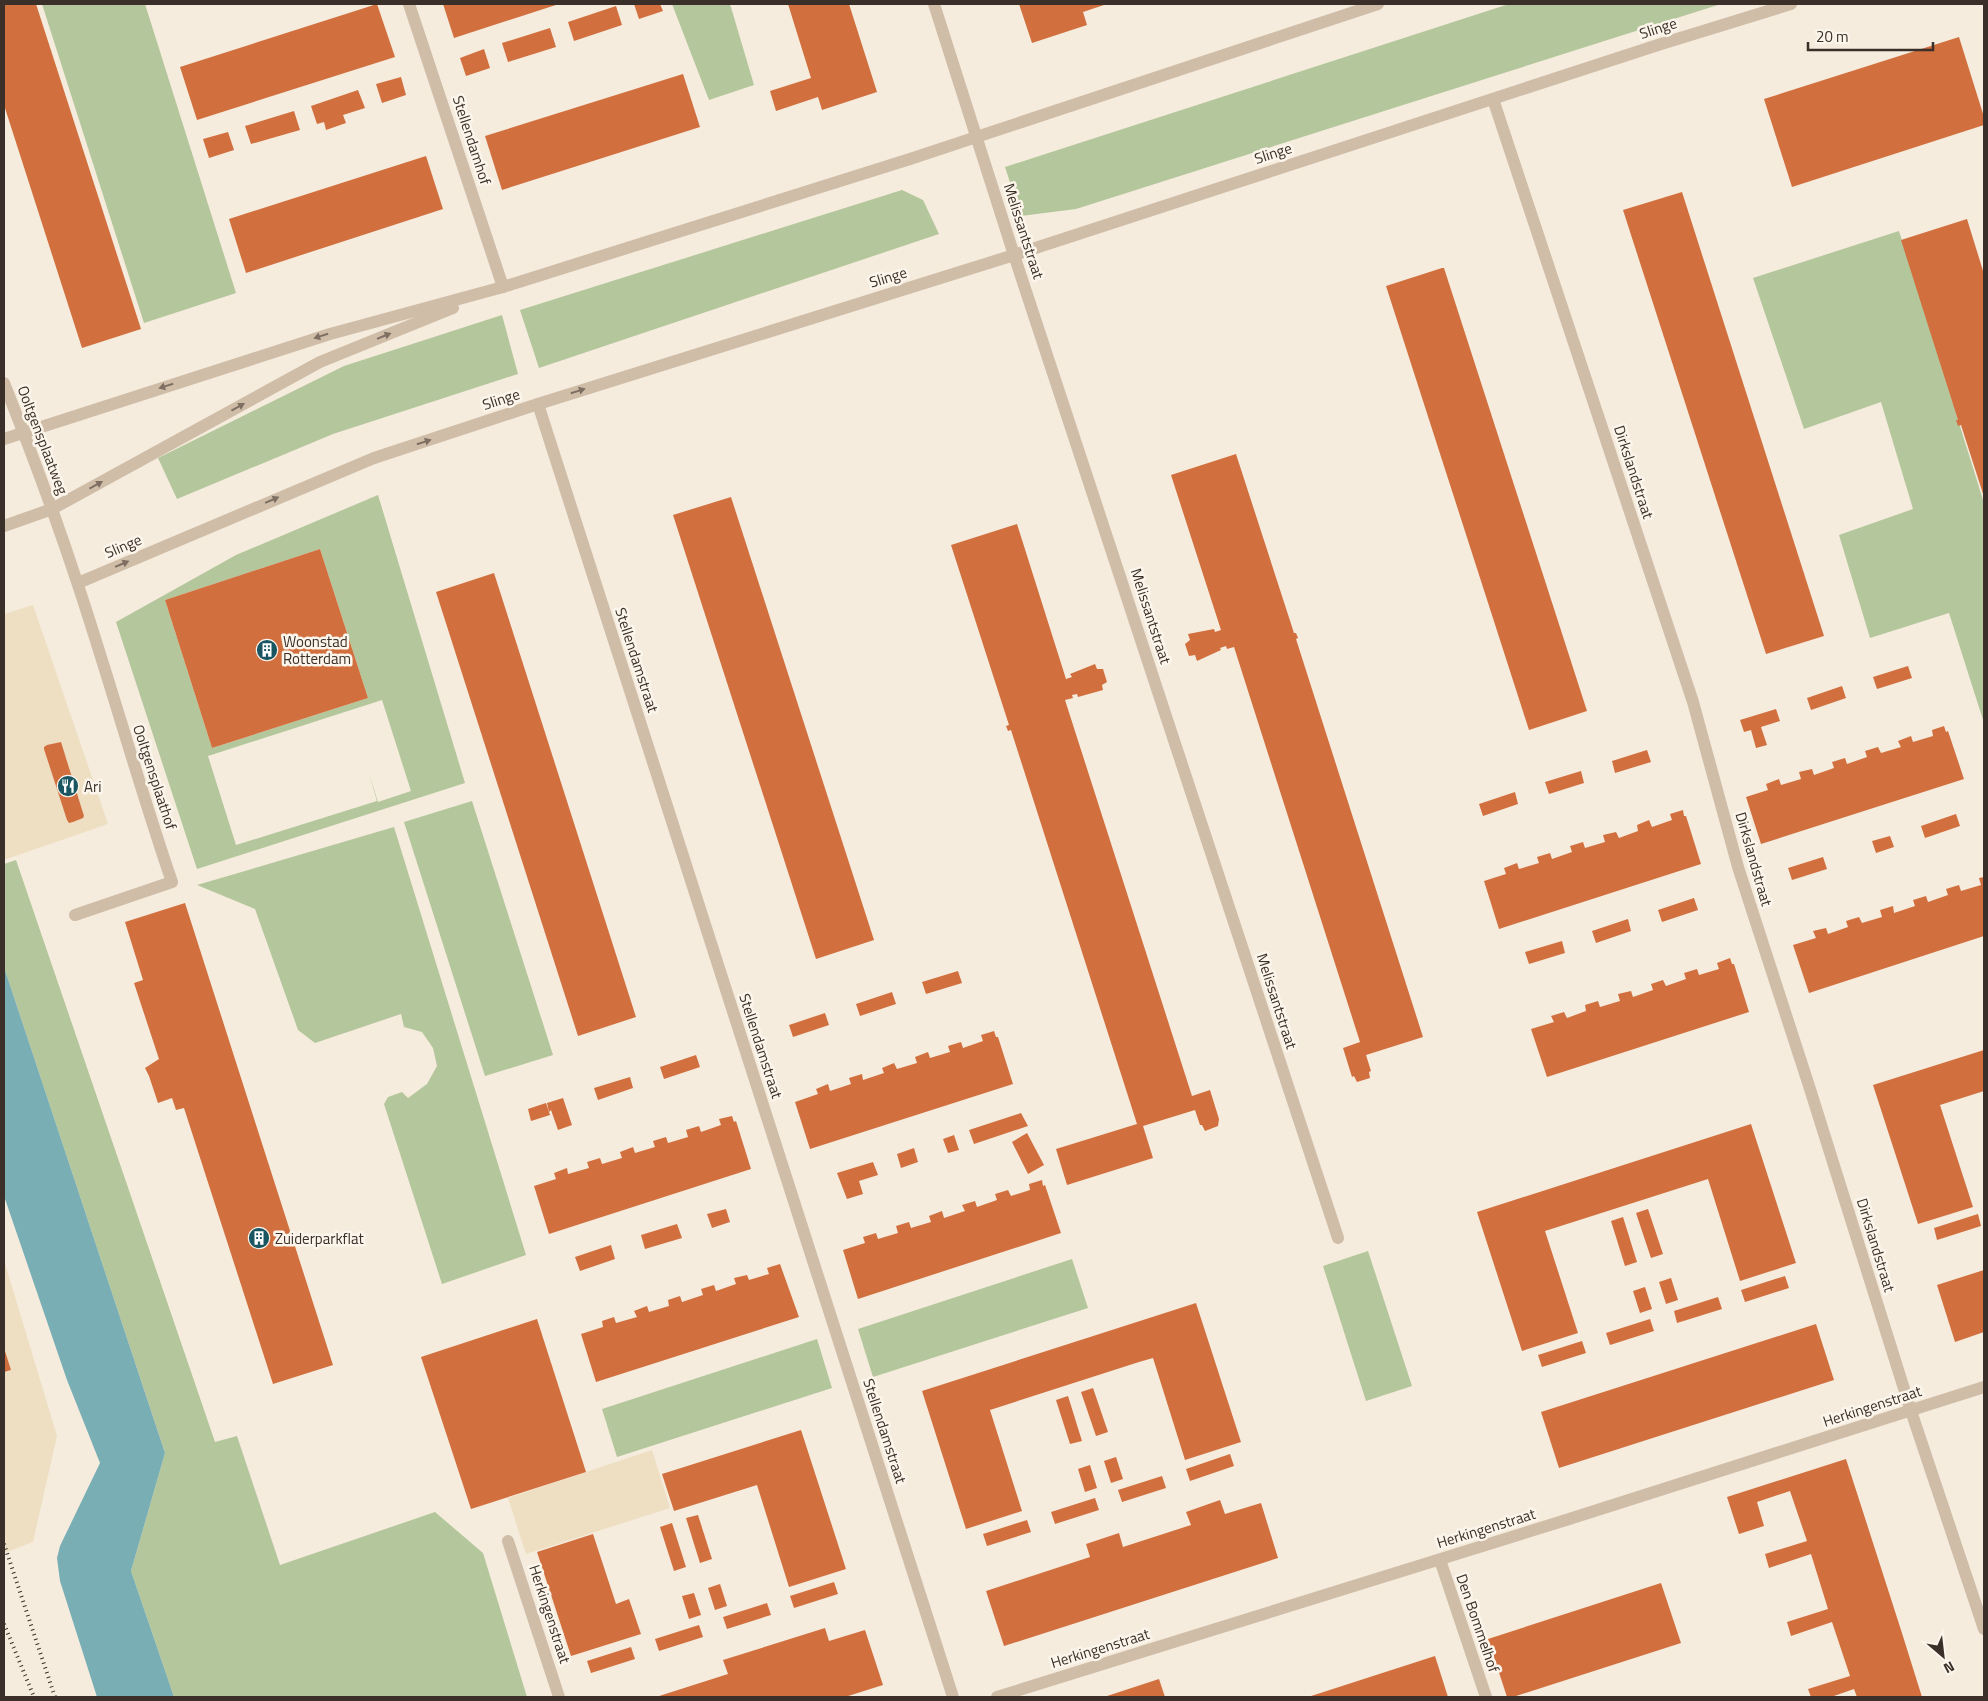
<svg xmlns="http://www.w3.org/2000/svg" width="1988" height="1701" font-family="'Titillium Web',sans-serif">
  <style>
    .green { fill: #b4c69b; fill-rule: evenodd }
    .plaza { fill: #eedfc3 }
    .water { fill: #79aeb5 }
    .building { fill: #d26f3e }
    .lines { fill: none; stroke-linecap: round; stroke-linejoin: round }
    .minor { stroke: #cfbda8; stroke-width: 12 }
    .tertiary { stroke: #cfbda8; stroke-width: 12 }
    .rail { stroke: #3b3029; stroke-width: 4; stroke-dasharray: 1 4; stroke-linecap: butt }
    .oneway { fill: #7e6f62 }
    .labels { text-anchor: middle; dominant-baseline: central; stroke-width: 5; stroke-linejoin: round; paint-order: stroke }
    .street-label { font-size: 15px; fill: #3b3029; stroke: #fcf5eb }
    .poi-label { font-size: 15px; fill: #3b3029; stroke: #fcf5eb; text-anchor: start }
  </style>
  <rect width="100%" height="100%" fill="#f5ecdd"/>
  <!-- green -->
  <g class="green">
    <polygon points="42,4 145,4 236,293 144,323"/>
    <polygon points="672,4 730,4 754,85 709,100"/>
    <polygon points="1509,4 1721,4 1076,209 1021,216 1005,167"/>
    <polygon points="902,190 923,200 939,234 539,368 520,310"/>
    <polygon points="1899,231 1984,503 1984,723 1949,613 1870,638 1839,535 1913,509 1881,402 1804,429 1753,278"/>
    <polygon points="502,315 518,374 333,434 177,499 158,458 344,366"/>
    <path d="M378,495l87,288 -268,86 -81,-247 120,-67zM320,549l48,149 -156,50 -47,-148zM382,700l29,91 -33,11 -10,-31 9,30 -141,44 -28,-89z"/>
    <polygon points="472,801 553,1055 485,1076 404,822"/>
    <polygon points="394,827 526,1255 442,1284 384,1104 388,1097 402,1092 408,1098 427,1084 437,1066 433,1048 422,1032 404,1027 401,1014 315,1043 298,1030 255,909 197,885"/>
    <polygon points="16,860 215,1442 237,1436 280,1565 435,1512 483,1553 527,1697 174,1697 131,1571 165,1453 4,967 4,864"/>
    <polygon points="1368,1251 1412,1386 1366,1401 1323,1266"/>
    <polygon points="1072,1259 1088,1308 873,1377 858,1329"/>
    <polygon points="817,1339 832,1388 617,1457 602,1409"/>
  </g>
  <!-- plaza -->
  <g class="plaza">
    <polygon points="33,605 108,824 4,860 4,614"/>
    <polygon points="4,1260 57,1436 33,1542 4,1553"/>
    <polygon points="652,1450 670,1508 526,1554 508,1498"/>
  </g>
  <!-- water -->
  <polygon class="water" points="4,967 165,1453 131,1571 174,1697 97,1697 60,1581 57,1558 60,1546 100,1463 67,1380 4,1196"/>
  <!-- building -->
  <g class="building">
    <polygon points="4,4 36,4 141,329 82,348 4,105"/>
    <polygon points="377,4 395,57 197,120 180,67"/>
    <polygon points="443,4 559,4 454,38"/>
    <polygon points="634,4 660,4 663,11 639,19"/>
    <polygon points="788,4 849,4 877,92 822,110 818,97 776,111 770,91 811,78"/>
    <polygon points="1019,4 1107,4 1083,12 1087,25 1032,43"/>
    <polygon points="616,6 622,25 574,41 568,22"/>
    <polygon points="550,28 556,47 508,62 502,43"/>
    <polygon points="1959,37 1984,117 1984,125 1792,187 1764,99"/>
    <polygon points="484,49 490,68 466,76 460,58"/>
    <polygon points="683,74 700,127 502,190 485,136"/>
    <polygon points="401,77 406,95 382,103 376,84"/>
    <polygon points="358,90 365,108 343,115 346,123 326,130 324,122 317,124 311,106"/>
    <polygon points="294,111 300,130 251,144 245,126"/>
    <polygon points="228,132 234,150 209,158 203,139"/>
    <polygon points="426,156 443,209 246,273 229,219"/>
    <polygon points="1682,192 1824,636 1766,654 1623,210"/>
    <polygon points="1967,219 1984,274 1984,497 1961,425 1958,426 1956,420 1958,420 1901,240"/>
    <polygon points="1442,268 1444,268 1587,711 1529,730 1386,286"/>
    <polygon points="1236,454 1294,633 1296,633 1298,638 1296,639 1423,1037 1366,1055 1371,1071 1369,1072 1370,1078 1357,1082 1354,1076 1352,1077 1343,1048 1360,1042 1234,647 1227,649 1226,646 1220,648 1221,650 1197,661 1195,655 1189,656 1185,644 1190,640 1188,634 1214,629 1215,632 1221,630 1171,475"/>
    <polygon points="731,497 874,940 816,959 673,515"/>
    <polygon points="1017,524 1066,679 1072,677 1070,674 1095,664 1097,669 1103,669 1107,682 1102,685 1103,690 1078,697 1077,694 1072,695 1073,698 1065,700 1192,1096 1210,1090 1219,1119 1218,1126 1205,1131 1202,1125 1200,1125 1195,1110 1143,1126 1153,1158 1067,1185 1056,1149 1137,1124 1011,730 1008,731 1006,726 1009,725 951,545"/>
    <polygon points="320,549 368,698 212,748 165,600"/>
    <polygon points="494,573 636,1017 578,1036 436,592"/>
    <polygon points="1908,666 1912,678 1877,689 1873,677"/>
    <polygon points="1842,686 1846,698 1811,710 1807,698"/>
    <polygon points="1776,709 1780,721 1761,727 1767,745 1756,748 1751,730 1744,732 1740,720"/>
    <polygon points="1944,726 1946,732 1948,731 1964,779 1761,844 1746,797 1768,790 1766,784 1779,779 1781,785 1801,779 1799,772 1812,769 1814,775 1834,768 1832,762 1845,758 1847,764 1867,757 1865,751 1878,747 1881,753 1901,747 1898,741 1911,736 1913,742 1933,736 1932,730"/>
    <polygon points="61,742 84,816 83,818 73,822 69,823 67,820 44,749 44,747 47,745"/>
    <polygon points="1647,750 1651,762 1615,773 1612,761"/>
    <polygon points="1581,771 1584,783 1549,794 1545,782"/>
    <polygon points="1515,792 1518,804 1483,816 1479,804"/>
    <polygon points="1683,810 1684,816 1686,816 1701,864 1499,929 1484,881 1506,874 1504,868 1517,863 1519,869 1539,863 1537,857 1550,853 1552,859 1572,852 1570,846 1583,842 1585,848 1605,842 1603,835 1616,832 1619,838 1638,831 1637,825 1649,820 1652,827 1672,820 1670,814"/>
    <polygon points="1956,814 1960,826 1925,838 1921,826"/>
    <polygon points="1890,836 1894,847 1876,853 1872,841"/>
    <polygon points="1823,857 1827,869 1792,880 1788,868"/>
    <polygon points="1984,877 1984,936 1809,993 1793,945 1816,938 1813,931 1826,928 1828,934 1848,927 1846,921 1859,917 1862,923 1882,917 1880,910 1893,906 1894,913 1915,906 1913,900 1926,896 1928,902 1948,895 1946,889 1959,885 1961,891 1981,885 1979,878"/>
    <polygon points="1694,898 1698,910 1662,922 1658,910"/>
    <polygon points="185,903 333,1365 273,1384 184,1108 176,1110 172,1098 158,1103 149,1076 145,1068 159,1059 134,983 143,980 125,922"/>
    <polygon points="1628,919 1631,931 1596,943 1592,931"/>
    <polygon points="1562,941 1565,953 1529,964 1525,952"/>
    <polygon points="1730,958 1732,964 1734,964 1749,1012 1547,1077 1531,1029 1554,1022 1551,1016 1564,1012 1567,1018 1586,1011 1585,1005 1598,1001 1600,1007 1620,1001 1618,994 1631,991 1633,997 1653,990 1651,984 1663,980 1666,986 1686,979 1684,973 1697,969 1699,975 1719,969 1717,963"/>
    <polygon points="958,971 962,983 926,994 922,982"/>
    <polygon points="892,992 896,1004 860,1016 856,1004"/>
    <polygon points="825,1013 829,1025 793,1037 789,1025"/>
    <polygon points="994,1031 996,1037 998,1037 1013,1084 810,1149 795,1102 818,1094 816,1089 828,1084 830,1091 851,1084 849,1078 862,1074 863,1080 884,1073 882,1068 894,1063 897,1069 917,1063 915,1057 928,1052 930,1058 950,1052 948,1046 961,1042 963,1048 983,1041 981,1035"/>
    <polygon points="1984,1050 1984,1091 1940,1105 1973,1207 1918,1224 1873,1085"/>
    <polygon points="696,1055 700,1067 664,1079 660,1067"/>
    <polygon points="630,1077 633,1088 598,1100 594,1088"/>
    <polygon points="563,1098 572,1125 558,1130 551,1110 549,1112 547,1103"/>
    <polygon points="546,1103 550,1115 531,1121 528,1109"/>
    <polygon points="1021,1113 1028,1126 974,1144 969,1130"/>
    <polygon points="732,1116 734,1122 736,1121 751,1169 549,1234 534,1186 556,1179 554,1173 567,1168 568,1174 589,1168 587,1162 600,1158 602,1164 622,1158 620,1152 633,1147 635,1153 655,1147 653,1141 666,1137 668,1143 688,1137 686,1130 699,1126 701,1132 721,1125 719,1119"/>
    <polygon points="1751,1124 1796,1263 1740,1281 1708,1179 1545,1231 1578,1333 1522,1351 1477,1212"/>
    <polygon points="1027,1133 1044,1165 1028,1174 1012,1142"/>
    <polygon points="954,1135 959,1150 948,1153 943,1139"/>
    <polygon points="914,1148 918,1162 901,1168 897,1154"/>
    <polygon points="873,1162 878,1175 859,1181 863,1194 847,1199 837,1173"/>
    <polygon points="1042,1180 1043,1186 1045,1185 1061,1233 858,1299 843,1250 865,1243 863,1237 876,1233 878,1239 898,1233 896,1226 909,1222 911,1228 931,1222 929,1216 942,1211 944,1218 965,1211 962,1205 975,1201 977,1207 997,1200 995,1194 1008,1190 1011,1196 1030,1190 1029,1184"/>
    <polygon points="726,1209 730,1222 712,1228 707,1214"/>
    <polygon points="1648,1209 1663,1254 1651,1258 1636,1213"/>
    <polygon points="1978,1214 1981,1226 1937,1240 1934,1228"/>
    <polygon points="1623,1217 1637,1262 1625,1266 1611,1221"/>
    <polygon points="677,1224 682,1238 645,1249 641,1235"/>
    <polygon points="611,1245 615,1259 580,1271 575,1257"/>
    <polygon points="780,1264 799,1317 596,1382 581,1334 603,1327 602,1321 614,1317 616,1323 637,1317 634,1311 647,1306 649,1312 669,1306 668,1300 680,1296 682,1302 703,1295 701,1289 714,1285 716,1291 736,1284 734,1278 747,1275 749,1280 769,1274 767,1268"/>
    <polygon points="1984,1270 1984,1332 1955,1342 1937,1285"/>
    <polygon points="1785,1276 1789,1288 1745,1302 1741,1290"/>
    <polygon points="1671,1278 1678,1300 1666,1304 1659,1282"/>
    <polygon points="1645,1287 1652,1309 1640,1313 1633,1291"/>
    <polygon points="1718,1297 1722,1309 1677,1323 1674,1311"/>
    <polygon points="1196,1303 1241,1442 1185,1460 1153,1358 1139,1362 990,1410 1022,1511 966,1529 922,1391"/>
    <polygon points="537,1319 586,1472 471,1509 421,1357"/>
    <polygon points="1650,1319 1654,1331 1610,1345 1606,1333"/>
    <polygon points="1816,1324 1834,1380 1559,1468 1541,1412"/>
    <polygon points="1582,1341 1586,1353 1542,1367 1538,1355"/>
    <polygon points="4,1348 11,1370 4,1372"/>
    <polygon points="1093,1388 1108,1432 1096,1436 1081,1392"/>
    <polygon points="1068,1396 1082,1441 1070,1444 1056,1400"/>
    <polygon points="801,1430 846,1569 789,1587 757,1485 674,1511 662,1474"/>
    <polygon points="1230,1454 1234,1466 1190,1481 1186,1469"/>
    <polygon points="1116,1457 1123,1479 1111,1483 1104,1461"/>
    <polygon points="1846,1459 1901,1630 1922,1697 1857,1697 1854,1689 1831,1697 1811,1697 1808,1689 1850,1676 1832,1622 1791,1636 1787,1622 1828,1609 1811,1554 1769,1568 1765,1554 1807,1541 1790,1491 1757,1502 1764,1526 1739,1534 1727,1497"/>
    <polygon points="1090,1465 1097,1488 1085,1492 1078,1469"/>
    <polygon points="1162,1476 1166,1488 1122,1502 1118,1490"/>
    <polygon points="1095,1498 1099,1510 1055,1524 1051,1512"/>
    <polygon points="1220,1500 1225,1514 1261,1503 1278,1558 1004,1646 986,1591 1090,1557 1086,1544 1119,1533 1123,1547 1191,1525 1186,1512"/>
    <polygon points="698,1515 712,1559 700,1563 686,1518"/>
    <polygon points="1027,1520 1031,1532 987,1546 983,1534"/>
    <polygon points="672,1523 686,1567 674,1571 660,1527"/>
    <polygon points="593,1534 616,1604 629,1599 641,1634 571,1656 537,1552"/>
    <polygon points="834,1582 838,1594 794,1608 790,1596"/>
    <polygon points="1661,1583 1681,1643 1513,1697 1507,1697 1488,1639"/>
    <polygon points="720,1584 727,1606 715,1610 708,1588"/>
    <polygon points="694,1593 701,1615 689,1619 682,1596"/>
    <polygon points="767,1603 771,1615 727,1629 723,1617"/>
    <polygon points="699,1625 703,1637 659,1651 655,1639"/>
    <polygon points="825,1628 829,1641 865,1630 883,1685 845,1697 656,1697 728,1674 723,1660"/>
    <polygon points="631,1647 635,1659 591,1673 587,1661"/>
    <polygon points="1435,1656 1448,1697 1308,1697"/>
    <polygon points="1159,1679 1165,1697 1104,1697"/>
  </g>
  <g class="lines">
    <!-- minor -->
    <g class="minor">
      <polyline points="409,4 503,287"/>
      <polyline points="934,4 1014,255 1338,1238"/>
      <polyline points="1493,99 1693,702 1738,867 1810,1089 1911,1411 1984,1629"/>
      <path d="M4,383c26,65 51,132 73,199 33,99 61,201 95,300l-97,33"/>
      <polyline points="538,404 953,1697"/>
      <polyline points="78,583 374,458 538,404 1014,255 1661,44 1791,4"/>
      <polyline points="508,1541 559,1697"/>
      <polyline points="1440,1560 1486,1697"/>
      <polyline points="997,1697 1566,1520 1984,1387"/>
    </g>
    <!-- tertiary -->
    <g class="tertiary">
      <polyline points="4,439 330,334 503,287 910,159 1378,4"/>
      <polyline points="4,526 52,509 320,362 453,308"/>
    </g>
    <!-- rail -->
    <g class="rail">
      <polyline points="4,1544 55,1697"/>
      <polyline points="4,1624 34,1697"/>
    </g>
  </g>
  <!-- one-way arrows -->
  <defs><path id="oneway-solid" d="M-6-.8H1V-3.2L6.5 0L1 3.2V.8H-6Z" transform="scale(1.25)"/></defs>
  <g class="oneway">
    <use href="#oneway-solid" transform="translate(321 336) rotate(162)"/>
    <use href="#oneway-solid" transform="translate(384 336) rotate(-22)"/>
    <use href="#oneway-solid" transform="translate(166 386) rotate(162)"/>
    <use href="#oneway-solid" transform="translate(578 391) rotate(-17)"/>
    <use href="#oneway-solid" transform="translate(238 407) rotate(-29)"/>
    <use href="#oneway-solid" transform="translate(424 442) rotate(-18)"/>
    <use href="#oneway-solid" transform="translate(96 485) rotate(-29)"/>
    <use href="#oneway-solid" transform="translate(272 500) rotate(-23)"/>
    <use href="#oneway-solid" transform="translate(122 564) rotate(-23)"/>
  </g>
  <!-- icons -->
  <defs>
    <g id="building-disc" transform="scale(1.125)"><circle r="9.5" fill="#195661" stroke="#fcf5eb"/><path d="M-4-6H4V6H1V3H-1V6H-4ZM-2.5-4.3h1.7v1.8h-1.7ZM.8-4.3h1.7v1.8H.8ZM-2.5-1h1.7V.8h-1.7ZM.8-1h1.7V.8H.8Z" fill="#fff"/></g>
    <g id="restaurant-disc" transform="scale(1.125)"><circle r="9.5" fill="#195661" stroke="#fcf5eb"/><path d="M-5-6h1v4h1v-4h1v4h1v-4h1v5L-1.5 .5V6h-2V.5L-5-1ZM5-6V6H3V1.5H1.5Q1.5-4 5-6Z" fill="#fff"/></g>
  </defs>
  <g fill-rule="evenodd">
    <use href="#building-disc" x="267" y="650"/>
    <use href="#restaurant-disc" x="68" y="786"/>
    <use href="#building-disc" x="259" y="1238"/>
  </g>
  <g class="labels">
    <!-- street labels -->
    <g class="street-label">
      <text transform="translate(1658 28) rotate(-18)">Slinge</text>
      <text transform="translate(472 140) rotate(72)">Stellendamhof</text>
      <text transform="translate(1273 153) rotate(-18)">Slinge</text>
      <text transform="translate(1024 231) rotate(72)">Melissantstraat</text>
      <text transform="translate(888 277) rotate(-17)">Slinge</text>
      <text transform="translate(501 399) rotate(-18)">Slinge</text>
      <text transform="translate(43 440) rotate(69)">Ooltgensplaatweg</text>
      <text transform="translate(1634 472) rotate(72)">Dirkslandstraat</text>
      <text transform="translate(123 546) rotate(-23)">Slinge</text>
      <text transform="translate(1151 616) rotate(72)">Melissantstraat</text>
      <text transform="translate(637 660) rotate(72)">Stellendamstraat</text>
      <text transform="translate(155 777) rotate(72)">Ooltgensplaathof</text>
      <text transform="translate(1754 859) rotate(74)">Dirkslandstraat</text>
      <text transform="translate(1277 1001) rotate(72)">Melissantstraat</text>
      <text transform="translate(761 1046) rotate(72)">Stellendamstraat</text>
      <text transform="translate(1876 1245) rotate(73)">Dirkslandstraat</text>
      <text transform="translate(1872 1406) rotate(-18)">Herkingenstraat</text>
      <text transform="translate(885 1431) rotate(72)">Stellendamstraat</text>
      <text transform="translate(1486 1528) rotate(-17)">Herkingenstraat</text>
      <text transform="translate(550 1614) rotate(72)">Herkingenstraat</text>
      <text transform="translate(1478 1623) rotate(71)">Den Bommelhof</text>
      <text transform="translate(1100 1648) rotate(-17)">Herkingenstraat</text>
    </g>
    <!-- poi labels -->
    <g class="poi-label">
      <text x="283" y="641">Woonstad<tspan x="283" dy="17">Rotterdam</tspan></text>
      <text x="84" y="786">Ari</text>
      <text x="275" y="1238">Zuiderparkflat</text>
    </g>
  </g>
  <!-- border -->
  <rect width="1988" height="1701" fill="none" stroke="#3b3029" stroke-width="10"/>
  <!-- north arrow -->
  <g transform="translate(1943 1656) rotate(152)" stroke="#fcf5eb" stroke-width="4" paint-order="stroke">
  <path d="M0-4L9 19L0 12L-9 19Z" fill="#3b3029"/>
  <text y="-8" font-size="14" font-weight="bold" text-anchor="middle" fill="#3b3029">N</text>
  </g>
  <!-- scale -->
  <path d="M1808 42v8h125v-8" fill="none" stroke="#3b3029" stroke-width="2.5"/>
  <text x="1816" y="42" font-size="15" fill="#3b3029" stroke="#fcf5eb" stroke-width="4" paint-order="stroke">20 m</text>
</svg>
